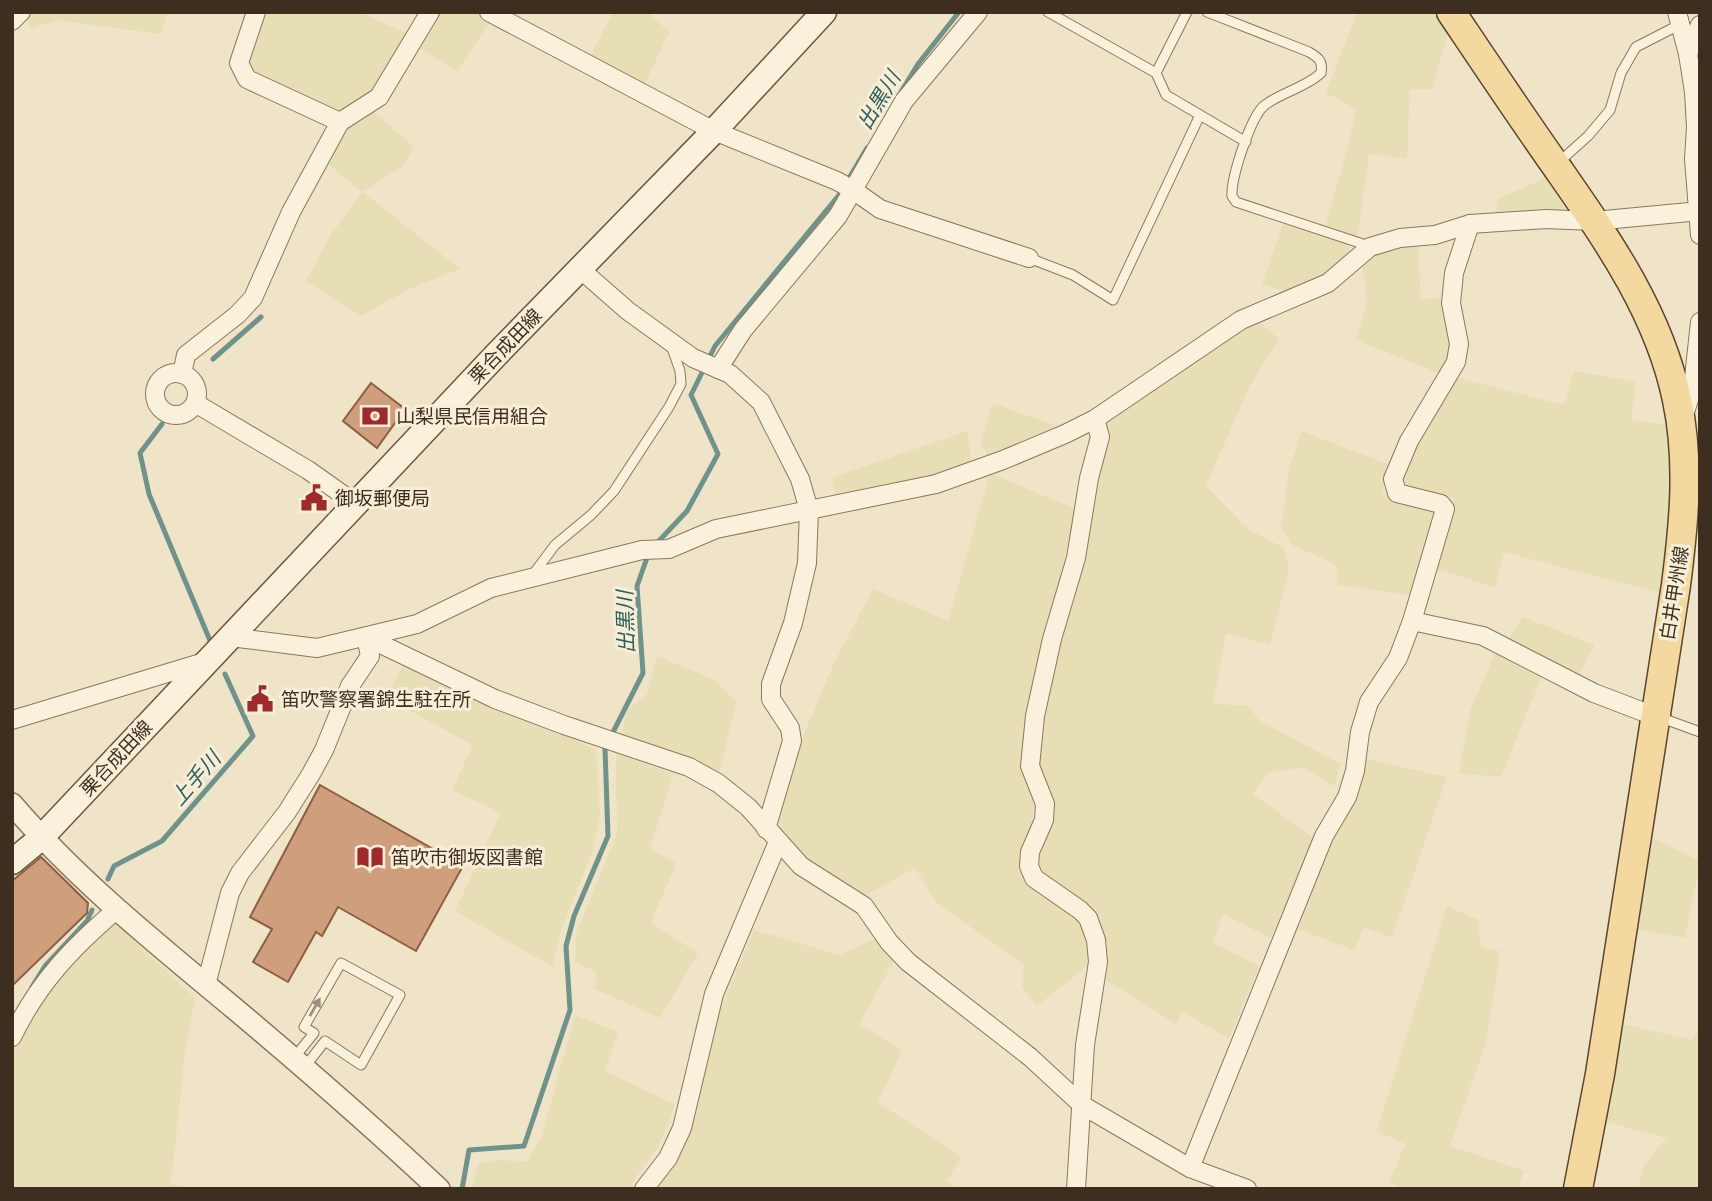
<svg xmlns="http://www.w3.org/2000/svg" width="1712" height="1201" font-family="'Noto Serif','Noto Sans JP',serif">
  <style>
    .farmland { fill: #e6deb5 }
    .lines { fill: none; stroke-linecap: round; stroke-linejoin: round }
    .stream { stroke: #6f938a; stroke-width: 5 }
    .building { fill: #cf9f7d; stroke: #8d5f41; stroke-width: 2 }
    .service-casing { stroke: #8d765c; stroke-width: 11 }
    .minor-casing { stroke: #8d765c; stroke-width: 20 }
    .tertiary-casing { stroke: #8d765c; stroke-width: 24 }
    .secondary-casing { stroke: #6f573f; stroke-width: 27 }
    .primary-casing { stroke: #5b4430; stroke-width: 31 }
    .service { stroke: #faf1dc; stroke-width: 9 }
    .minor { stroke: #faf1dc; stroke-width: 18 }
    .tertiary { stroke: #faf1dc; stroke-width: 21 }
    .secondary { stroke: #faf1dc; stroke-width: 24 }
    .primary { stroke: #f3d9a0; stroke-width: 28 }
    .oneway { fill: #9c907e }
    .labels { text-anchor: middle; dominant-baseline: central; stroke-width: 6; stroke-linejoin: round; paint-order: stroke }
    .street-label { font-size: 19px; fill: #3d2e20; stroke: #f7eed8 }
    .poi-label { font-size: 19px; fill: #3d2e20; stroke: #f7eed8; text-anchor: start }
    .water-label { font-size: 21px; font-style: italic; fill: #2f5d5a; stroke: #f7eed8 }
  </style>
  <rect width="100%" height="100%" fill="#f0e4c8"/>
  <!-- farmland -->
  <g class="farmland">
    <polygon points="27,12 168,12 160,34 57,20 31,29 26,17"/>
    <polygon points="263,12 359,12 410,35 378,89 341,114 254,76 244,63"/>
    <polygon points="435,12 484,12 493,17 457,71 416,46"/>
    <polygon points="613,12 648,12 669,32 644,86 590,57"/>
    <polygon points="1357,12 1437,12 1449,29 1432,89 1410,89 1407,159 1369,154 1357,237 1326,225 1347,150 1356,109 1326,93"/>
    <polygon points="373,111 414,147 403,166 363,192 460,269 409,289 361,316 306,281 330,236 362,192 323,160 347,127"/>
    <polygon points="1547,177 1565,208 1564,215 1496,213 1498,199"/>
    <polygon points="1284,222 1349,245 1348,257 1327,275 1287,293 1262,284"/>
    <polygon points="1418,245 1421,300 1442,297 1453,348 1441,374 1356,340 1367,304 1362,262 1376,250"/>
    <polygon points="1258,321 1279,339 1249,387 1206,486 1248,529 1284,548 1289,570 1270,644 1226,634 1213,703 1248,706 1260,721 1341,764 1334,787 1303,767 1267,773 1253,794 1314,838 1271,938 1223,914 1213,943 1259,966 1229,1039 1183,1012 1176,1024 1106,980 1101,939 1035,867 1035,854 1051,821 1036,759 1050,665 1082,569 1102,419"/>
    <polygon points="1574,371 1636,382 1631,420 1673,426 1677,471 1665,594 1504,552 1495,587 1435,569 1454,498 1408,489 1401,477 1421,429 1454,377 1564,405"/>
    <polygon points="993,403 1056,426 988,456 980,443"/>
    <polygon points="968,431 971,463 930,481 869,494 834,495 833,477"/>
    <polygon points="1302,431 1392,466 1381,493 1439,510 1412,595 1338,585 1336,565 1291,544 1281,527 1289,469"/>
    <polygon points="990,473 1076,509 1035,684 1023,766 1034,806 1032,825 1021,846 1024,875 1081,917 1087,938 1087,966 1037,1006 1022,987 1024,965 937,903 915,868 863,897 804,863 772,832 801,741 836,659 873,589 948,621"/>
    <polygon points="1523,617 1595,645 1579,674 1507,641"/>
    <polygon points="1496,651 1543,674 1501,777 1459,773 1470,711"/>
    <polygon points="657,656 715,680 736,702 720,771 621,738 627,711 647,694"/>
    <polygon points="406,659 596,750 600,815 592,852 561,930 553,967 455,911 501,813 452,790 473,745 386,698"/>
    <polygon points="616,753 673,774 650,849 676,863 651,923 698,953 660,1018 595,989 596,972 575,962 576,933 617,834"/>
    <polygon points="1365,759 1447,777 1392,937 1364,927 1354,950 1298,929 1330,840"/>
    <polygon points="1648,835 1700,861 1685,938 1632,929"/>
    <polygon points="1447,906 1478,920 1481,947 1500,951 1486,1042 1450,1146 1524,1171 1518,1189 1404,1189 1389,1183 1405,1144 1377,1131"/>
    <polygon points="114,922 195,998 185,1052 171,1184 196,1189 12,1189 12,1047 24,1024 62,968"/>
    <polygon points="754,930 839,955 875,939 895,959 859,1024 902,1050 878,1103 962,1156 947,1181 958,1189 656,1189 681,1155 690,1133 717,1017"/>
    <polygon points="575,1015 618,1032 605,1071 675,1105 658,1147 628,1189 472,1189 478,1164 496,1160 528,1161 542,1135"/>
    <polygon points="1618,1023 1692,1040 1700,1027 1700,1189 1638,1189 1644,1165 1667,1138 1602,1121"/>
  </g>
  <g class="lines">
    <!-- stream -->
    <g class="stream">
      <polyline points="901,92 918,64 959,12"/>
      <polyline points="213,359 261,317"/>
      <polyline points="162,424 140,453 149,494 211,643"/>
      <polyline points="656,544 687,511 718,454 691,395 715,346 839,195 867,148"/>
      <polyline points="108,879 114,866 162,841 253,736 225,674"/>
      <polyline points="32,987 45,966 87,921 92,910"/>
      <polyline points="462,1189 469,1150 524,1146 570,1010 566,946 574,916 608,836 605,748 643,673 637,586 648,555"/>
    </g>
  </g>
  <!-- building -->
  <g class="building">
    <polygon points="371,383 405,409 377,448 343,421"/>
    <polygon points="320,785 463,866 416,951 338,907 322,936 316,932 288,982 253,962 272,929 250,917"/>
    <polygon points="41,857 88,903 87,913 12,986 12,881"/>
  </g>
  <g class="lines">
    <!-- service casing -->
    <g class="service-casing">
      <g id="service">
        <polyline points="1048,12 1156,73 1166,95 1246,142"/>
        <path d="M1207,12l102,40c10,6 14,9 12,21 -16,15 -39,19 -56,32 -14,10 -34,73 -33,91l4,6 133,44"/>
        <polyline points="1156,73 1187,12"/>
        <polyline points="1559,162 1588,136 1610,110 1621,73 1636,47 1679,25"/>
        <polyline points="1029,258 1073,275 1113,300 1200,115"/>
        <polyline points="531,577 555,545 591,515 614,491 669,407 681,384 680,371 671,345"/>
        <polyline points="1659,717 1700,732"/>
        <polyline points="294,1058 314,1033 304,1027 341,963 400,995 361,1065 325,1041 304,1068"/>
      </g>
    </g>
    <!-- minor casing -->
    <g class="minor-casing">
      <g id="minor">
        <polyline points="256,12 239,63 247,79 340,122"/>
        <polyline points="489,12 714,131 837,181 853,190 880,209 1029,258"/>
        <polyline points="1677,12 1688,54 1694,92 1696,127 1694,159 1700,235"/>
        <polyline points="12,21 21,12"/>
        <polyline points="1688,54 1700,25"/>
        <polyline points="580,269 628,311 693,358 730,374 761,402 800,479 809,510 807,563 793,623 771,684 771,699 790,728 792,741 766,829"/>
        <polyline points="718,369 743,330 838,216 904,101 978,12"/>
        <circle cx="176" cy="394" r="21"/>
        <polyline points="182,374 186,355 237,315 253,298 291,212 340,122 379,97 430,12"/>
        <polyline points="195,403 308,470 356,504"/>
        <polyline points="1683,418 1693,387 1700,322"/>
        <polyline points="1412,621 1483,636 1594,693 1654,716"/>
        <polyline points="230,637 317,648 417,624 491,588 642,550 669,549 716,529 936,484 1003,460 1065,434 1095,419 1241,320 1328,283 1370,247 1400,238 1435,235 1470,224 1546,219 1594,221 1700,211"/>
        <polyline points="366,637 495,699 564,725 689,767 718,783 748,807 801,866 864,906 889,942 908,962 1030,1057 1082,1105 1190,1168 1247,1189"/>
        <polyline points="12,720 204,662"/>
        <polyline points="206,985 230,893 240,873 287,812 311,774 324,750 350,686 370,656 366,637"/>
        <path d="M12,1037c26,-54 60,-89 104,-127"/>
        <polyline points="1190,1168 1324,836 1347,797 1355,771 1360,732 1369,702 1398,658 1412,621 1445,509 1441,504 1397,493 1393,479 1409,441 1456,362 1459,344 1451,303 1454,273 1470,224"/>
        <polyline points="644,1189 668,1158 682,1128 714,994 778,842"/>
        <polyline points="1076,1189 1085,1045 1098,962 1096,940 1088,918 1080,910 1034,878 1029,866 1030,852 1044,820 1045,804 1030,766 1035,716 1052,639 1076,558 1089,478 1100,437 1095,419"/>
      </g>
    </g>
    <!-- tertiary casing -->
    <g class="tertiary-casing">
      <path id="tertiary" d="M12,804c66,77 145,140 223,205 69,58 138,118 204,180"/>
    </g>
    <!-- secondary casing -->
    <g class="secondary-casing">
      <polyline id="secondary" points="12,862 41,838 496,355 714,131 824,12"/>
    </g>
    <!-- primary casing -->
    <g class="primary-casing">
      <path id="primary" d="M1451,12c35,52 69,103 105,154 50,72 103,146 121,234 13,62 7,123 -1,185l-76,489 -22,115"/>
    </g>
    <!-- service -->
    <use href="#service" class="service"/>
    <!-- minor -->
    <use href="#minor" class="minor"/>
    <!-- tertiary -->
    <use href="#tertiary" class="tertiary"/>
    <!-- secondary -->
    <use href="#secondary" class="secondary"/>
    <!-- primary -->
    <use href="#primary" class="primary"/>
  </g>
  <!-- one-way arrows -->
  <defs><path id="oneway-solid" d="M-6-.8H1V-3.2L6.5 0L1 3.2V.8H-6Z" transform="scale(1.75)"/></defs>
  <use class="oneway" href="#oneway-solid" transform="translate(315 1007) rotate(-60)"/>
  <!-- icons -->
  <defs>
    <g id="bank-bare" transform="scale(2.1)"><path d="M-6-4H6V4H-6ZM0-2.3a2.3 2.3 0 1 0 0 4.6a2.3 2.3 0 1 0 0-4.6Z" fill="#9e2a2b" stroke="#f7eed8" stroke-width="2.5" paint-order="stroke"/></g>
    <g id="civic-bare" transform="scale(2.1)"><path d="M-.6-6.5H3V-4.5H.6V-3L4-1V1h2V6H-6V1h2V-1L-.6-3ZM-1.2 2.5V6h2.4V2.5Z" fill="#9e2a2b" stroke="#f7eed8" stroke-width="2.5" paint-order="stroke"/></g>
    <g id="library-bare" transform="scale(2.1)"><path d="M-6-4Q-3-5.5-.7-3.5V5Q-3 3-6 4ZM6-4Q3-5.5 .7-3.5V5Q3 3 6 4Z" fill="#9e2a2b" stroke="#f7eed8" stroke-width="2.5" paint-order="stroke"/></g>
  </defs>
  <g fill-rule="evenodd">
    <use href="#bank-bare" x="375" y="416"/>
    <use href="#civic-bare" x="314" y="498"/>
    <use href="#civic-bare" x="260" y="699"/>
    <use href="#library-bare" x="370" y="857"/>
  </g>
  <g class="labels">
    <!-- street labels -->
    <g class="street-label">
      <text transform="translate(505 346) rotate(-46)">栗合成田線</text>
      <text transform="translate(1674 593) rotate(-81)">白井甲州線</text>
      <text transform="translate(116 758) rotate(-47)">栗合成田線</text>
    </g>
    <!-- poi labels -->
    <g class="poi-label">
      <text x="396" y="416">山梨県民信用組合</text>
      <text x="335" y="498">御坂郵便局</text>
      <text x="281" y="699">笛吹警察署錦生駐在所</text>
      <text x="391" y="857">笛吹市御坂図書館</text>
    </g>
    <!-- water labels -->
    <g class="water-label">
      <text transform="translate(878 100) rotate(-59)">出黒川</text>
      <text transform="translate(625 622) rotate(-92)">出黒川</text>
      <text transform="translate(195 778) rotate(-49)">上手川</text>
    </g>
  </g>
  <!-- border -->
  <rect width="1712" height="1201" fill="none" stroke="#3d2e20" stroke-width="28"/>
</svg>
